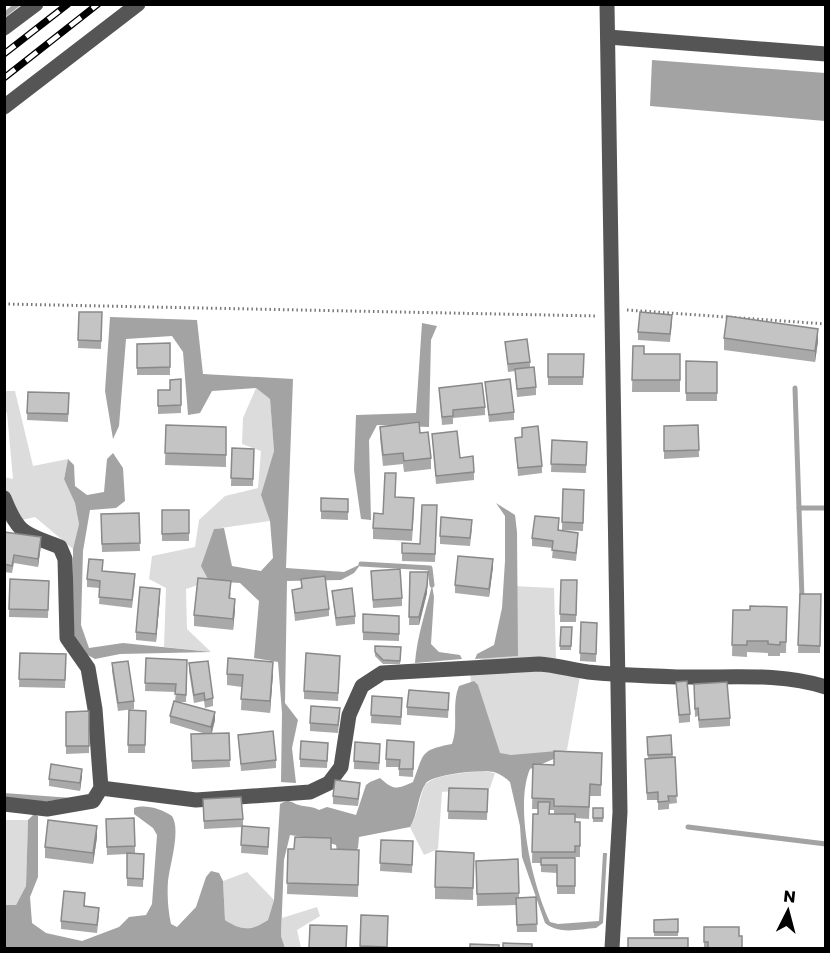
<svg xmlns="http://www.w3.org/2000/svg" width="830" height="953" font-family="Poppins,sans-serif">
  <style>
    .green { fill: #dcdcdc }
    .water { fill: #a3a3a3 }
    .lines { fill: none; stroke-linecap: round; stroke-linejoin: round }
    .stream { stroke: #a3a3a3; stroke-width: 5 }
    .path { stroke: #777; stroke-width: 3; stroke-dasharray: 1.5 3; stroke-linecap: butt }
    .minor { stroke: #555; stroke-width: 15 }
    .rail-casing { stroke: #000; stroke-width: 7 }
    .rail { stroke: #fff; stroke-width: 4.5; stroke-dasharray: 14; stroke-linecap: butt }
    .wall { fill: #a9a9a9; fill-rule: evenodd }
    .shaded-wall { fill: #898989 }
    .building { fill: #c4c4c4; stroke: #898989; stroke-width: 1.5 }
  </style>
  <rect width="100%" height="100%" fill="#fff"/>
  <!-- green -->
  <g class="green">
    <polygon points="256,388 270,399 274,451 262,495 270,521 214,529 209,581 186,589 187,629 211,652 164,647 166,588 149,579 152,556 195,547 199,520 225,496 258,488 261,451 242,444 243,418"/>
    <polygon points="5,391 15,391 33,466 68,459 64,478 75,503 79,524 73,549 35,517 5,524 4,477 13,479 7,413 5,411"/>
    <polygon points="513,586 554,588 556,659 582,665 567,750 513,763 474,752 470,664 508,647"/>
    <path d="M481,771l14,2 -5,15 -48,4 -4,57 -14,6 -14,-28c8,-13 9,-27 14,-40 6,-13 43,-14 57,-16z"/>
    <polygon points="4,820 28,820 26,886 16,905 5,905"/>
    <path d="M247,872l27,28 -6,20c-18,11 -26,11 -43,0l-2,-39z"/>
    <polygon points="317,907 320,916 297,930 301,948 285,948 281,936 282,918"/>
  </g>
  <!-- water -->
  <g class="water">
    <polygon points="652,60 825,73 825,121 650,106"/>
    <polygon points="110,317 197,320 203,374 293,379 286,568 344,572 361,564 354,573 341,580 287,581 285,703 298,720 292,748 296,783 281,782 282,713 278,662 254,658 259,601 240,583 209,581 201,566 214,529 224,528 232,566 261,571 273,558 270,521 261,495 274,451 270,399 256,388 212,391 200,413 188,415 183,352 172,336 126,339 119,426 113,439 105,391"/>
    <polygon points="422,323 437,326 431,340 429,427 377,425 369,440 371,520 361,519 354,470 356,415 416,413"/>
    <polygon points="113,453 123,468 125,501 116,508 90,510 83,551 81,625 89,648 123,643 211,652 120,654 95,659 80,651 73,632 73,549 79,524 75,503 64,479 68,459 74,465 75,486 87,495 104,492 107,459"/>
    <polygon points="496,503 515,515 517,532 518,656 475,659 477,654 494,645 502,608 505,561 505,516"/>
    <path d="M432,585l2,12 -3,47 8,8 21,3 2,4 -47,4c2,-27 11,-52 17,-78z"/>
    <path d="M474,681l4,4 22,68 11,2 46,-4 1,5 -2,2 -26,11c-16,37 3,118 20,153l8,2 41,-3 4,-68h4l-4,70 -7,5c-17,1 -37,7 -51,-5l-23,-66 -2,-31 -10,-44c-4,-4 -10,-8 -16,-10 -11,-3 -61,2 -68,11 -8,11 -8,31 -16,44l-51,10 -1,11 -5,5 -16,-2 -1,-6 -19,-6 -27,-4 -6,25 -3,76 4,12 -280,-1v-42h11l10,-19 2,-66 6,-6 4,2v61l-8,20 2,26 14,10 36,8 37,-14 10,-10 17,-2 6,-11 5,-69 -4,-7 -19,-14v-6c12,-4 27,1 38,8 9,14 -2,48 -4,65 -1,14 0,29 3,43l6,3 19,-20 10,-30 5,-6 8,2 4,8 2,39c17,11 26,11 43,0l6,-20 6,-96c9,-6 10,-2 19,1 7,2 13,1 20,5l8,-3 29,8 10,-30 4,-3 10,-4c14,13 17,11 33,4 11,-29 7,-32 39,-38 7,-19 -1,-39 7,-58z"/>
    <polygon points="4,793 72,798 34,803 5,799"/>
  </g>
  <g class="lines">
    <!-- stream -->
    <g class="stream">
      <polyline points="4,15 18,4"/>
      <polyline points="795,388 802,599"/>
      <polyline points="799,508 826,508"/>
      <polyline points="361,564 430,568 432,585"/>
      <polyline points="688,827 826,844"/>
    </g>
    <!-- path -->
    <g class="path">
      <polyline points="4,304 597,316"/>
      <polyline points="627,310 826,324"/>
    </g>
    <!-- minor -->
    <g class="minor">
      <polyline points="607,4 620,812 612,948"/>
      <polyline points="4,28 36,4"/>
      <polyline points="608,37 826,54"/>
      <polyline points="4,107 138,4"/>
      <path d="M4,498c15,38 21,35 56,49l5,12 2,79 21,30 7,41 6,79 -8,13 -46,8 -43,-5"/>
      <path d="M101,788l95,12 114,-8 19,-9 12,-16 8,-52 13,-29 20,-13 157,-9c17,1 33,6 49,8 30,3 62,4 92,5 48,1 99,-5 146,10"/>
    </g>
    <!-- rail casing -->
    <g class="rail-casing">
      <g id="rail">
        <polyline points="4,54 68,4"/>
        <polyline points="4,78 98,4"/>
      </g>
    </g>
    <!-- rail -->
    <use href="#rail" class="rail"/>
  </g>
  <!-- wall -->
  <g class="wall">
    <polygon points="79,312 102,312 101,349 78,348"/>
    <polygon points="672,322 670,342 638,340 638,332"/>
    <polygon points="724,338 818,341 815,362 724,350"/>
    <polygon points="505,342 530,362 530,367 536,387 536,395 517,397 515,371 508,372"/>
    <polygon points="170,343 170,375 137,375 137,344"/>
    <polygon points="633,346 644,354 680,354 680,392 632,392"/>
    <polygon points="548,354 584,354 583,385 548,385"/>
    <polygon points="686,361 717,362 717,401 686,401"/>
    <polygon points="181,379 181,413 158,414 158,390 170,390"/>
    <polygon points="485,382 514,412 514,420 489,422"/>
    <polygon points="439,388 485,407 485,415 453,418 453,424 442,425"/>
    <polygon points="28,392 69,393 68,422 27,420"/>
    <polygon points="166,425 226,427 226,467 165,465"/>
    <polygon points="698,425 699,457 664,459 664,426"/>
    <polygon points="380,427 420,433 431,458 431,469 404,472 403,464 383,466 380,438"/>
    <polygon points="522,428 542,466 542,473 518,476 515,438 522,437"/>
    <polygon points="432,434 460,458 474,472 474,480 436,484"/>
    <polygon points="552,440 587,442 586,473 551,472"/>
    <polygon points="232,448 254,449 253,486 231,486"/>
    <polygon points="563,489 584,490 583,531 562,530"/>
    <polygon points="395,497 414,509 412,541 373,539 373,528"/>
    <polygon points="321,498 348,499 348,520 321,519"/>
    <rect x="162" y="510" width="27" height="31"/>
    <polygon points="139,513 140,551 102,552 101,514"/>
    <polygon points="437,513 435,562 402,561 402,543 420,544"/>
    <polygon points="559,526 559,530 578,541 576,561 552,558 553,548 532,546 532,538"/>
    <polygon points="472,528 470,546 440,544 440,536"/>
    <polygon points="4,532 41,545 38,567 14,563 12,573 4,572"/>
    <polygon points="493,567 489,597 455,593 455,585"/>
    <polygon points="102,571 135,582 132,608 99,604 100,588 87,587 87,579"/>
    <polygon points="371,571 402,598 402,606 373,608"/>
    <polygon points="410,572 427,593 419,625 409,625"/>
    <polygon points="10,579 49,581 48,618 9,617"/>
    <polygon points="301,579 329,609 329,616 295,621 292,590 301,588"/>
    <polygon points="561,580 577,580 576,622 560,622"/>
    <polygon points="332,591 355,616 355,624 336,626"/>
    <polygon points="231,593 230,598 235,610 233,630 194,626 194,615"/>
    <polygon points="800,594 821,594 820,653 798,653"/>
    <polygon points="160,596 156,642 136,640 136,632"/>
    <polygon points="787,607 786,653 780,653 780,656 768,656 768,653 747,652 747,657 732,656 733,610 750,610"/>
    <polygon points="363,614 399,616 399,641 363,640"/>
    <polygon points="581,622 597,623 596,662 580,661"/>
    <polygon points="561,627 572,627 571,650 560,650"/>
    <polygon points="375,646 401,647 400,664 383,664 375,656"/>
    <polygon points="20,653 66,654 65,688 19,687"/>
    <polygon points="146,658 187,660 186,702 179,702 215,720 212,733 229,733 230,767 192,769 191,734 206,734 170,723 170,716 175,701 176,692 145,691"/>
    <polygon points="112,663 134,701 134,709 118,711 112,671"/>
    <polygon points="189,663 213,698 213,706 205,708 204,701 194,703 189,671"/>
    <polygon points="340,663 338,701 304,699 304,691"/>
    <polygon points="273,673 270,713 241,710 242,687 227,685 227,674"/>
    <polygon points="676,682 690,714 690,722 679,723"/>
    <polygon points="694,684 730,718 730,726 699,728 698,716 695,717"/>
    <polygon points="372,696 402,706 401,725 371,723"/>
    <polygon points="449,700 448,718 407,715 407,707"/>
    <polygon points="129,710 146,711 145,753 128,753"/>
    <polygon points="89,711 89,753 66,754 66,712"/>
    <polygon points="340,715 338,733 310,731 310,723"/>
    <polygon points="238,735 276,760 276,768 241,771"/>
    <polygon points="671,735 677,803 669,804 669,809 658,810 658,800 647,800 645,759 648,759 647,737"/>
    <polygon points="328,750 327,768 300,767 300,759"/>
    <polygon points="414,750 413,777 399,776 399,767 386,767 386,759"/>
    <polygon points="380,752 379,770 354,769 354,761"/>
    <path d="M602,753l-1,43h-11l-1,23 -14,-1v4h5v35h-5v37h-18v-21l-16,-1v-9h-9l1,-49h5v-5h-6l1,-45 21,1zM549,810h5v4h-4z"/>
    <polygon points="82,776 80,791 49,786 49,779"/>
    <polygon points="449,788 488,789 487,820 448,819"/>
    <polygon points="360,791 358,806 333,804 333,796"/>
    <polygon points="203,799 243,819 243,826 269,836 268,855 241,853 242,827 204,829"/>
    <rect x="593" y="808" width="10" height="14"/>
    <polygon points="106,819 135,846 135,853 144,854 143,887 127,886 127,854 107,855"/>
    <polygon points="97,837 93,864 45,858 45,847"/>
    <polygon points="381,840 413,841 412,873 380,871"/>
    <polygon points="288,849 359,850 358,897 287,894"/>
    <polygon points="474,853 473,900 435,899 435,887"/>
    <polygon points="518,859 519,898 536,897 537,932 517,932 516,905 477,906 476,861"/>
    <polygon points="85,901 85,906 99,915 97,933 61,929 61,921"/>
    <polygon points="361,915 388,916 387,948 360,948"/>
    <polygon points="678,919 678,936 654,936 654,920"/>
    <polygon points="704,927 739,936 742,948 704,948"/>
  </g>
  <!-- shaded-wall -->
  <g class="shaded-wall">
    <polygon points="818,329 818,341 815,362 815,351"/>
    <polygon points="41,537 41,545 38,567 38,559"/>
    <polygon points="493,559 493,567 489,597 489,589"/>
    <polygon points="428,572 427,593 419,625 419,617"/>
    <polygon points="160,589 160,596 156,642 156,634"/>
    <polygon points="235,599 235,610 233,630 233,619"/>
    <polygon points="273,662 273,673 270,713 270,701"/>
    <polygon points="215,712 215,720 211,735 211,727"/>
    <polygon points="82,769 82,776 80,791 80,783"/>
    <polygon points="97,826 97,837 93,864 93,853"/>
  </g>
  <!-- building -->
  <g class="building">
    <polygon points="79,312 102,312 101,341 78,340"/>
    <polygon points="640,312 672,315 670,334 638,332"/>
    <polygon points="727,316 818,329 815,351 724,338"/>
    <polygon points="527,339 530,362 508,364 505,342"/>
    <polygon points="170,343 170,367 137,368 137,344"/>
    <polygon points="633,346 644,346 644,354 680,354 680,380 632,380"/>
    <polygon points="548,354 584,354 583,377 548,377"/>
    <polygon points="686,361 717,362 717,393 686,393"/>
    <polygon points="534,367 536,387 517,389 515,369"/>
    <polygon points="181,379 181,405 158,406 158,390 170,390 170,380"/>
    <polygon points="510,379 514,412 489,415 485,382"/>
    <polygon points="482,383 485,407 453,410 453,416 442,417 439,388"/>
    <polygon points="28,392 69,393 68,414 27,413"/>
    <polygon points="419,422 420,433 428,432 431,458 404,461 403,453 383,455 380,427"/>
    <polygon points="166,425 226,427 226,455 165,453"/>
    <polygon points="698,425 699,450 664,451 664,426"/>
    <polygon points="538,426 542,466 518,468 515,438 522,437 522,428"/>
    <polygon points="457,431 460,458 473,456 474,472 436,476 432,434"/>
    <polygon points="552,440 587,442 586,465 551,464"/>
    <polygon points="232,448 254,449 253,479 231,478"/>
    <polygon points="385,473 396,473 395,497 414,498 412,530 373,528 374,513 383,514"/>
    <polygon points="563,489 584,490 583,523 562,522"/>
    <polygon points="321,498 348,499 348,512 321,511"/>
    <polygon points="422,505 437,505 435,554 402,553 402,543 420,544"/>
    <polygon points="162,510 189,510 189,533 162,534"/>
    <polygon points="139,513 140,543 102,544 101,514"/>
    <polygon points="535,516 559,518 558,530 578,533 576,553 552,550 553,541 532,538"/>
    <polygon points="441,517 472,520 470,538 440,536"/>
    <polygon points="4,532 41,537 38,559 14,555 12,566 4,564"/>
    <polygon points="458,556 493,559 489,589 455,585"/>
    <polygon points="89,559 103,560 102,571 135,574 132,600 99,597 100,581 87,579"/>
    <polygon points="400,569 402,598 373,600 371,571"/>
    <polygon points="410,572 428,572 427,586 419,617 409,617"/>
    <polygon points="325,576 329,609 295,613 292,590 302,588 301,579"/>
    <polygon points="198,578 231,581 229,598 235,599 233,619 194,615"/>
    <polygon points="10,579 49,581 48,610 9,609"/>
    <polygon points="561,580 577,580 576,615 560,614"/>
    <polygon points="140,587 160,589 156,634 136,632"/>
    <polygon points="352,588 355,616 336,618 332,591"/>
    <polygon points="800,594 821,594 820,646 798,645"/>
    <polygon points="750,606 787,607 786,642 780,642 780,645 768,644 768,641 747,641 747,645 732,645 733,610 750,610"/>
    <polygon points="363,614 399,616 399,634 363,632"/>
    <polygon points="581,622 597,623 596,654 580,653"/>
    <polygon points="561,627 572,627 571,646 560,646"/>
    <polygon points="375,646 401,647 400,661 383,660 375,652"/>
    <polygon points="20,653 66,654 65,680 19,679"/>
    <polygon points="306,653 340,656 338,693 304,691"/>
    <polygon points="146,658 187,660 186,695 175,694 176,684 145,683"/>
    <polygon points="228,658 273,662 270,701 241,699 243,675 227,674"/>
    <polygon points="128,661 134,701 118,703 112,663"/>
    <polygon points="208,661 213,698 205,700 204,693 194,695 189,663"/>
    <polygon points="687,681 690,714 679,715 676,682"/>
    <polygon points="727,682 730,718 699,720 698,708 695,709 694,684"/>
    <polygon points="409,690 449,693 448,710 407,707"/>
    <polygon points="372,696 402,698 401,717 371,715"/>
    <polygon points="174,701 215,712 211,727 170,716"/>
    <polygon points="311,706 340,708 338,725 310,723"/>
    <polygon points="129,710 146,711 145,745 128,745"/>
    <polygon points="89,711 89,746 66,746 66,712"/>
    <polygon points="273,731 276,760 241,764 238,735"/>
    <polygon points="229,733 230,760 192,761 191,734"/>
    <polygon points="671,735 672,754 648,755 647,737"/>
    <polygon points="387,740 414,742 413,769 399,769 400,760 386,759"/>
    <polygon points="301,741 328,743 327,761 300,759"/>
    <polygon points="355,742 380,744 379,763 354,761"/>
    <polygon points="554,751 602,753 601,785 590,784 589,807 554,806 554,799 532,798 533,764 554,765"/>
    <polygon points="675,757 677,796 668,796 669,801 658,802 658,792 647,793 645,759"/>
    <polygon points="51,764 82,769 80,783 49,779"/>
    <polygon points="335,780 360,783 358,799 333,796"/>
    <polygon points="449,788 488,789 487,812 448,811"/>
    <polygon points="241,797 243,819 204,821 203,799"/>
    <polygon points="538,802 550,802 549,814 575,814 575,822 580,822 580,846 575,846 575,852 532,852 533,814 538,814"/>
    <rect x="593" y="808" width="10" height="10"/>
    <polygon points="134,818 135,846 107,847 106,819"/>
    <polygon points="48,820 97,826 93,853 45,847"/>
    <polygon points="242,826 269,828 268,847 241,845"/>
    <polygon points="295,837 331,838 331,849 359,850 358,885 287,883 288,849 294,849"/>
    <polygon points="381,840 413,841 412,865 380,863"/>
    <polygon points="436,851 474,853 473,888 435,887"/>
    <polygon points="127,853 144,854 143,879 127,878"/>
    <polygon points="541,858 575,858 575,886 557,886 557,865 541,865"/>
    <polygon points="518,859 519,893 477,894 476,861"/>
    <polygon points="64,891 85,893 84,906 99,908 97,925 61,921"/>
    <polygon points="536,897 537,924 517,925 516,898"/>
    <polygon points="361,915 388,916 387,947 360,946"/>
    <polygon points="678,919 678,932 654,932 654,920"/>
    <polygon points="310,925 347,926 346,948 309,948"/>
    <polygon points="704,927 739,927 739,936 742,936 742,948 708,948 708,942 704,942"/>
    <rect x="628" y="938" width="60" height="10"/>
    <polygon points="503,943 532,944 532,948 503,948"/>
    <polygon points="470,944 499,945 499,948 470,948"/>
  </g>
  <!-- border -->
  <rect width="830" height="953" fill="none" stroke="#000000" stroke-width="12"/>
  <!-- north arrow -->
  <g transform="translate(788 911) rotate(6)" stroke="#ffffff" stroke-width="4.5" paint-order="stroke">
  <path d="M0-4.5L10 22L0 15L-10 22Z" fill="#000000"/>
  <text y="-9" font-size="16" font-weight="bold" text-anchor="middle" fill="#000000">N</text>
  </g>
</svg>
